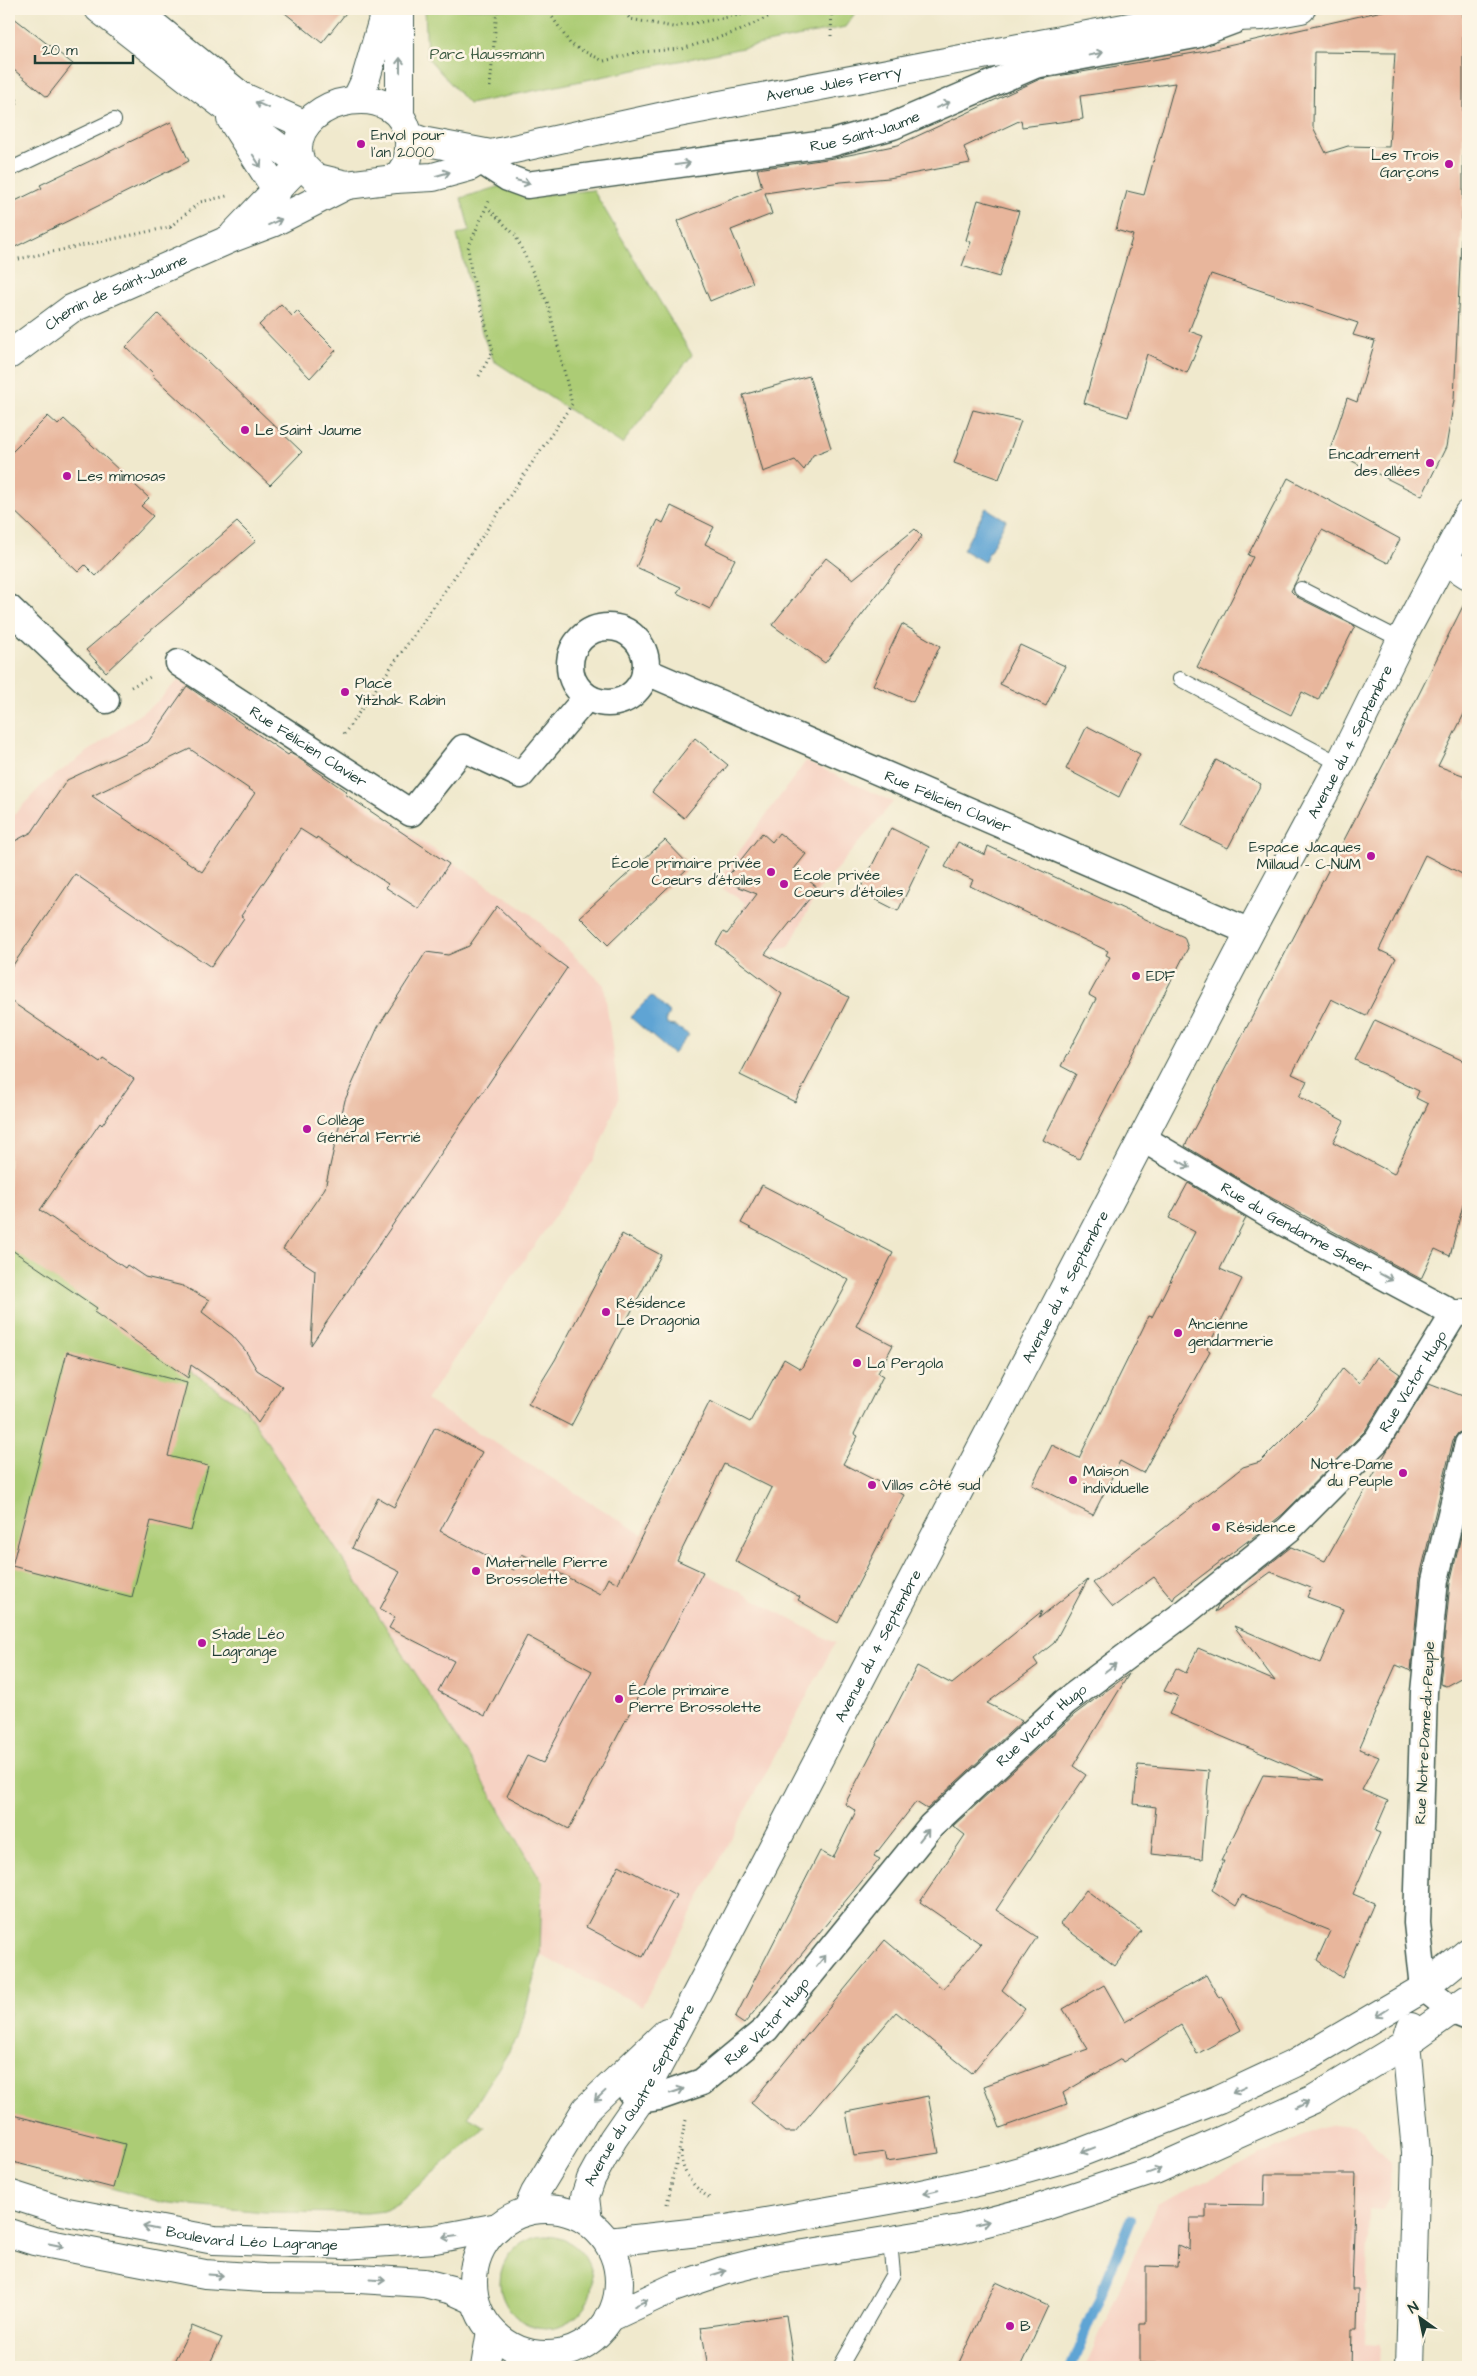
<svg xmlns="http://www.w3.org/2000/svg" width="1477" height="2376" font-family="'Architects Daughter',sans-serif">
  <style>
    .built { fill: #f6d2c3 }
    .green { fill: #accc74; stroke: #668454 }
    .water { fill: #5ea4d4; stroke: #3e7084 }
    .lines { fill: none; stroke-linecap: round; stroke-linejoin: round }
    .stream { stroke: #5ea4d4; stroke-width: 10 }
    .building { fill: #e8b69c; fill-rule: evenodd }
    .lane-casing { stroke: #3e574b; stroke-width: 16 }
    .street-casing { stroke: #3e574b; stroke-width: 29 }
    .secondary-casing { stroke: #3e574b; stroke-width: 30 }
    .path { stroke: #3e574b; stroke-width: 3; stroke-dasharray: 1 4; stroke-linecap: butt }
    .lane { stroke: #fff; stroke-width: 14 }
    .street { stroke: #fff; stroke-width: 26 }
    .secondary { stroke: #fff; stroke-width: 28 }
    .oneway { stroke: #8f9e9a }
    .poi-dot { fill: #b5179e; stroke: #fcf5e5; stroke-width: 2 }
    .labels { text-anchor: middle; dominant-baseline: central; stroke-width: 5; stroke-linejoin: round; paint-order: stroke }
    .park-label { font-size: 15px; fill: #3b5a41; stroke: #fcf5e5 }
    .street-label { font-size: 15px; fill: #1f3d34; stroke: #fcf5e5 }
    .poi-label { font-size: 15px; fill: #1f3d34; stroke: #fcf5e5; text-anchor: start }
  </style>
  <rect width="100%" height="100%" fill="#fcf5e5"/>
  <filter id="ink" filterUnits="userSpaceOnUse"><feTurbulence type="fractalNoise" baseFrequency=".02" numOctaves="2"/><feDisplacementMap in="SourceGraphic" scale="10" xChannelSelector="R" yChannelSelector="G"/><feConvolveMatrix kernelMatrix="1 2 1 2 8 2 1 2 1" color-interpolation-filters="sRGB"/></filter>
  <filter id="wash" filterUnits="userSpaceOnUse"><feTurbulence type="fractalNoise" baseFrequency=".0096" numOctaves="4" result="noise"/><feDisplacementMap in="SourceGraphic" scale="20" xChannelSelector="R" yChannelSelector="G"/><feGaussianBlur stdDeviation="1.12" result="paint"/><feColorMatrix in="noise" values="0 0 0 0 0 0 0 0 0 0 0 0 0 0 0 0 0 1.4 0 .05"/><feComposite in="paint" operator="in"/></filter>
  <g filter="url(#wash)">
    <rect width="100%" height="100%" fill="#f0e9cd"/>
    <!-- built -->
    <g class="built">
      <polygon points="178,680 531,914 604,985 619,1098 594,1160 426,1400 703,1572 835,1643 642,2006 540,1955 542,1881 468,1755 323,1530 9,1248 9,820 43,784 158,701"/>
      <polygon points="806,761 893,802 818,891 789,947 775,951 735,923 746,903 715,884"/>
      <polygon points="1332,2124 1354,2126 1363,2130 1390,2163 1391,2194 1384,2210 1369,2209 1365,2343 1380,2344 1379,2367 1085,2367 1157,2204 1316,2129"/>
    </g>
    <!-- green -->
    <g class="green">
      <polygon points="425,9 858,9 845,27 469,104 427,57"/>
      <polygon points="507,184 530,196 593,190 692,355 622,444 494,361 483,336 457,235 470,231 461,198"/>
      <polygon points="9,1247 246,1409 468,1755 542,1882 540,1955 519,2035 468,2117 485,2127 400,2202 384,2211 367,2213 264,2212 160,2202 9,2159"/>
      <circle cx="546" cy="2282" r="46"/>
    </g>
    <!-- water -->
    <g class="water">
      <polygon points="986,508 1006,520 984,562 963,550"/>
      <polygon points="651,996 670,1014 666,1019 667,1025 675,1026 689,1035 673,1054 630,1017"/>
    </g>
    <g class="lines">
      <!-- stream -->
      <polyline class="stream" points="1071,2367 1131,2220"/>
    </g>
    <g id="blocks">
      <!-- building -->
      <g class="building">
        <polygon points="280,9 349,9 322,43"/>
        <path d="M1391,9h72v187l-9,204 -8,47 -24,49 -92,-46 17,-52 10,4 18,-61 -22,-6 5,-12 -147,-49 -22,57 14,5 -16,37 -40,-19 -19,63 -44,-14 49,-168 -17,-5 11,-39 17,4 31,-112 -95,13 3,23 -61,8 -1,-7 -57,27 6,16 -81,15 -48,4 -76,11 7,21 -41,16 22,53 -43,18 -33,-80 85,-34 -5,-18 77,-11 64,-13 142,-66 166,-28zM1314,52l81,1 -6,94 -41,-1 -22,7 -13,-26z"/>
        <polygon points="9,14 73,64 47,97 9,66"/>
        <polygon points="171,122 189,161 9,250 9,204 42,188 40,185"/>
        <polygon points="978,200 1019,211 999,277 962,266 971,242 966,240"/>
        <polygon points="281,304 292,316 297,311 336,350 310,378 259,325"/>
        <polygon points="158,314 302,452 270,485 153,376 154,374 126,347"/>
        <polygon points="809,376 831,448 813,455 804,470 795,460 763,472 743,395"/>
        <polygon points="973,410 1021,421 999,479 954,463"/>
        <polygon points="48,416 58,425 64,419 149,498 141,506 153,516 96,576 85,565 78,572 9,506 9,455"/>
        <polygon points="1288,478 1400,539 1388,563 1322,530 1291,591 1297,597 1355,626 1318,700 1302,692 1291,715 1197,667 1253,557 1248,555"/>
        <polygon points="671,506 714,527 705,544 735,559 710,609 677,593 681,587 636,567 658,520 663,523"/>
        <polygon points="237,522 256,541 143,637 106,672 86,650"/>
        <polygon points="915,529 922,536 825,663 772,625 826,558 853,579"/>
        <polygon points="1468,596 1468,706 1438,766 1468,777 1468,877 1425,855 1379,950 1396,958 1366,1016 1331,999 1292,1074 1307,1081 1299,1097 1344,1121 1333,1142 1394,1174 1428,1104 1416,1098 1419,1091 1355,1060 1375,1020 1468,1063 1468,1185 1450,1256 1435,1249 1421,1279 1259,1191 1185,1146 1395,742"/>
        <polygon points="902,624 940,646 913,702 873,685"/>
        <polygon points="1020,645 1065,666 1046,706 1000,684"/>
        <path d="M187,686l101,69 2,-2 7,4 50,35 -2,2 104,70 -30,45 -34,-22 3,-3 -71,-47 -1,2 -16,-10 -59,87 3,2 -33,49 -136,-93 -66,97v-127l23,-12 35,-52 81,-38zM190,749l65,44 -53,79 -110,-76z"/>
        <polygon points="1087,726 1140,754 1119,797 1066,769"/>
        <polygon points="695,738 728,765 684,818 652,792"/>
        <polygon points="1216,760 1261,784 1228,848 1181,825"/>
        <polygon points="891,828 929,847 898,911 859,891"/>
        <polygon points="762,833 772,842 779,833 806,854 794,869 818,888 765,954 849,997 795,1102 740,1075 782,994 716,944 723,932 727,934 757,894 724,881"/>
        <polygon points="665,840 690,866 608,945 580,917"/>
        <polygon points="958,842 985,855 988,846 1184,937 1188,948 1079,1159 1043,1140 1076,1074 1061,1066 1096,999 1089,995 1110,957 1106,955 1108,951 970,886 973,880 945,867"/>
        <polygon points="497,906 544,951 567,968 311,1345 315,1270 283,1249 325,1188 345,1100 378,1027 426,952 448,955 469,946"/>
        <polygon points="9,1000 100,1062 103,1058 134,1079 102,1125 100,1123 40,1210 125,1268 127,1265 145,1277 183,1286 209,1300 202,1312 232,1335 245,1350 257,1370 282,1386 258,1423 237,1396 191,1365 188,1378 94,1312 97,1308 9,1248"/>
        <polygon points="1188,1183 1246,1218 1220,1269 1242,1279 1207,1349 1210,1351 1143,1473 1120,1461 1093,1515 1032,1485 1052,1445 1079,1458 1149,1316 1152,1317 1195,1232 1169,1218"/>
        <polygon points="762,1185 893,1253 856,1326 893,1345 878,1373 883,1376 854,1434 858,1436 843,1464 904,1495 838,1623 798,1600 800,1597 735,1561 772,1488 724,1464 677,1560 703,1572 569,1829 507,1796 527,1756 543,1763 592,1671 527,1636 485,1716 438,1691 454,1661 389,1628 395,1617 380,1609 400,1572 352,1548 378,1498 394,1507 435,1427 482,1452 440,1531 514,1570 522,1554 600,1594 608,1578 618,1583 710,1401 750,1422 784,1359 801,1369 849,1280 741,1223"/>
        <polygon points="622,1234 661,1255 571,1426 528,1404 555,1360"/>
        <polygon points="67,1352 187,1383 168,1456 208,1466 191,1531 151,1521 132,1597 12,1566"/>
        <polygon points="1376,1357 1400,1374 1365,1431 1283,1514 1247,1543 1249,1540 1175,1596 1173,1600 1154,1577 1113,1607 1093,1583 1243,1467 1260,1462 1314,1408 1343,1368 1359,1383"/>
        <polygon points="1429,1383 1468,1398 1468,1429 1458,1433 1453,1440 1420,1576 1411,1671 1396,1665 1359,1749 1379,1757 1362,1790 1388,1801 1375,1831 1380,1833 1353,1894 1374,1903 1342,1978 1317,1960 1330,1931 1242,1895 1236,1906 1212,1890 1224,1861 1221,1861 1263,1775 1324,1780 1169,1714 1178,1696 1164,1691 1176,1668 1186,1673 1198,1648 1275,1681 1234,1626 1320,1663 1343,1610 1307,1597 1311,1588 1271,1572 1215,1612 1218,1605 1291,1547 1325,1561 1387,1451"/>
        <polygon points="1468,1507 1468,1674 1446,1686 1440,1684 1450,1583"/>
        <polygon points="1088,1579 1054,1643 1034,1659 1038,1665 987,1703 1022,1721 927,1809 916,1802 874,1856 880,1859 744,2024 735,2018 820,1851 833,1858 856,1811 845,1804 917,1666 952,1684 1042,1611 1039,1618"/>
        <polygon points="1129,1674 1073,1766 1086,1775 996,1910 1037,1937 1002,1990 1025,2009 972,2073 896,2012 795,2132 785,2132 751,2103 885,1940 943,1989 981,1944 920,1902 965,1835 953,1826 1075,1714"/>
        <polygon points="1138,1765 1209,1771 1202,1859 1151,1854 1156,1807 1134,1804"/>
        <polygon points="619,1865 676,1895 643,1957 586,1927"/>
        <polygon points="1086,1890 1141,1931 1115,1966 1060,1924"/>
        <polygon points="1206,1975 1219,1998 1222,1996 1241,2030 1197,2054 1181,2025 1123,2062 1121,2059 1063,2093 1067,2104 1000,2128 984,2086 1088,2049 1063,2009 1104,1985 1125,2022"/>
        <polygon points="928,2096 939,2153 887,2161 885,2152 854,2156 846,2112"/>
        <polygon points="9,2114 125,2144 113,2188 9,2161"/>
        <polygon points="1265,2174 1356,2174 1352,2289 1358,2289 1357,2329 1352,2329 1351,2367 1140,2363 1140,2324 1146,2324 1146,2266 1177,2267 1178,2245 1189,2250 1190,2218 1206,2218 1206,2204 1264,2205"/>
        <polygon points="996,2282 1048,2306 1020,2367 957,2367"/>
        <polygon points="786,2315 794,2367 708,2367 701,2327"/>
        <polygon points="192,2326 222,2338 208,2367 171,2367"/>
      </g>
    </g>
  </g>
  <g filter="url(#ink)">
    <use href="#blocks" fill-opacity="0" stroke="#3e574b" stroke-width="1"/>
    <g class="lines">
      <!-- lane casing -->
      <g class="lane-casing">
        <g id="lane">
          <polyline points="9,170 114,120"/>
          <polyline points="1301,589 1401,640"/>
          <polyline points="1180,679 1340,764"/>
          <polyline points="840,2367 893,2274 890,2241"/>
        </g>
      </g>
      <!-- street casing -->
      <g class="street-casing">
        <g id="street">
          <path id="s1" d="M480,160l28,18 19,7 305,-42 61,-17 142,-61 160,-30 40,-15"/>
          <polyline points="9,608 106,700"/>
          <circle cx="608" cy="665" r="38"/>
          <path id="s2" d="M179,663l232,150 52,-65 58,27 65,-77"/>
          <path id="s3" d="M645,671l605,261"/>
          <path id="s4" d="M1142,1138l137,82 175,94"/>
          <polyline points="1468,1444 1435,1580 1424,1692 1417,1923 1424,1988 1453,2011 1468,2017"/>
          <path id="s5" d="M638,2060l-9,27 3,7 8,6 19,-3 43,-15 64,-53 165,-203 134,-124 122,-91 102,-82 88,-89 77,-126 14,-2"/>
        </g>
      </g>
      <!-- secondary casing -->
      <g class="secondary-casing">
        <g id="secondary">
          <polyline points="99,9 191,81 301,164 314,177 347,185 395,179 433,177 469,167 491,154"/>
          <polyline points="134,9 241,96 306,125"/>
          <polyline points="356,100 365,81 386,9"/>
          <polyline points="400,114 400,9"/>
          <polyline points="231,119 277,191"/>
          <path id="s6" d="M408,136l14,5 69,13 187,-41 488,-93 96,-4 39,-7"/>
          <path d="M301,164c-1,-5 -3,-11 -3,-15 -1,-52 105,-74 111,-8 1,17 -2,25 -14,38"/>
          <polyline points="234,234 301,164"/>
          <path id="s7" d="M9,355l62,-46 159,-70 42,-16 75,-38"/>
          <polyline points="1445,560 1468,575"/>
          <path id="s8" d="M9,2194l53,17 152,29 129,5 92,-6 63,-12"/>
          <circle cx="546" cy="2282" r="73"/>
          <polyline points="527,2211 535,2193 586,2109 667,2032"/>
          <path id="s9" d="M588,2222l-3,-25 6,-18 22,-40 27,-39 48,-90 562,-1078 90,-168 61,-124 67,-126"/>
          <polyline points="9,2233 34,2241 205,2274 264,2278 359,2279 424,2283 452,2290 474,2300"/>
          <polyline points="608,2242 726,2229 912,2196 995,2178 1069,2157 1219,2099 1296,2063 1424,1988 1468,1952"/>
          <polyline points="609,2318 673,2288 723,2271 767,2260 960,2229 1033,2210 1155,2170 1314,2099 1406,2043 1468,1999"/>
          <polyline points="485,2367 491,2331"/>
          <polyline points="1410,2367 1416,2152 1406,2043 1411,2027"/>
        </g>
      </g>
      <!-- path -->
      <g class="path">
        <polyline points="547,9 571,45 604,61 639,52 682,49 739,31 784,9"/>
        <polyline points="622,9 630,19 673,27 773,9"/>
        <polyline points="738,9 742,14"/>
        <polyline points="831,36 832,9"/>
        <polyline points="490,87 497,9"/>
        <polyline points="9,93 19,102 9,108"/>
        <polyline points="170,227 200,202 227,196"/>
        <polyline points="9,254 11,260"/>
        <polyline points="9,261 170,227 172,231"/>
        <polyline points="479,376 493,351 471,271 468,248 489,201"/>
        <polyline points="131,687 152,676"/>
        <polyline points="344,734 460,569 572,404 548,304 515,235 487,207"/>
        <path d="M681,2152c0,21 13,36 30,47"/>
        <polyline points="667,2204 686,2120"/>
      </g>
      <!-- lane -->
      <use href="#lane" class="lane"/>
      <!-- street -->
      <use href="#street" class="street"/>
      <!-- secondary -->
      <use href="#secondary" class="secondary"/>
    </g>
    <!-- one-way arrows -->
    <defs><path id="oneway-shaft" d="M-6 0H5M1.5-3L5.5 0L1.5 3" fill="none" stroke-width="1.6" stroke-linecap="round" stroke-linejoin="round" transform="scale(1.25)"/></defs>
    <g class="oneway">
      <use href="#oneway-shaft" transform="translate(1096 54) rotate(-11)"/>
      <use href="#oneway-shaft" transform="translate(400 65) rotate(-90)"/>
      <use href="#oneway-shaft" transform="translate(262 105) rotate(-156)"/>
      <use href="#oneway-shaft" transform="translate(943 105) rotate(-23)"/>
      <use href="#oneway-shaft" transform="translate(257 161) rotate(57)"/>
      <use href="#oneway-shaft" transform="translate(683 164) rotate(-8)"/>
      <use href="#oneway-shaft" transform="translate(443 174) rotate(-16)"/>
      <use href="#oneway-shaft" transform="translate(523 182) rotate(15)"/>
      <use href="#oneway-shaft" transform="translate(275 222) rotate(-24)"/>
      <use href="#oneway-shaft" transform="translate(1184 1164) rotate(31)"/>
      <use href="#oneway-shaft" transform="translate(1386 1277) rotate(28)"/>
      <use href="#oneway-shaft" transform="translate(1110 1668) rotate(-37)"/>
      <use href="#oneway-shaft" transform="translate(924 1835) rotate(-51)"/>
      <use href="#oneway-shaft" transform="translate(821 1961) rotate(-51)"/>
      <use href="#oneway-shaft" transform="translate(1382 2013) rotate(148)"/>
      <use href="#oneway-shaft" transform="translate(1239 2090) rotate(155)"/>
      <use href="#oneway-shaft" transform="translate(677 2091) rotate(-19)"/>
      <use href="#oneway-shaft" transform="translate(600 2096) rotate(137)"/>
      <use href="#oneway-shaft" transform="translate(1302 2105) rotate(-26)"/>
      <use href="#oneway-shaft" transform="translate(1088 2150) rotate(159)"/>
      <use href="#oneway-shaft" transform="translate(1154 2171) rotate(-20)"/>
      <use href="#oneway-shaft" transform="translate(931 2192) rotate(167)"/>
      <use href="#oneway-shaft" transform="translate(982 2223) rotate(-14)"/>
      <use href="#oneway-shaft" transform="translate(150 2228) rotate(-169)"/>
      <use href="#oneway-shaft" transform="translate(450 2237) rotate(172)"/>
      <use href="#oneway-shaft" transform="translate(56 2245) rotate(11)"/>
      <use href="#oneway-shaft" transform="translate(719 2273) rotate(-18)"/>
      <use href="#oneway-shaft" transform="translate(216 2275) rotate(4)"/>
      <use href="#oneway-shaft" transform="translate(378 2280) rotate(4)"/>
      <use href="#oneway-shaft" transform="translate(641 2303) rotate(-25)"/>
    </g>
  </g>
  <!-- markers -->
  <g class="poi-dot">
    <circle cx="361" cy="144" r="5"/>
    <circle cx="1449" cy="164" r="5"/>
    <circle cx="245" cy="430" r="5"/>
    <circle cx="1430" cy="463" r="5"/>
    <circle cx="67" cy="476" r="5"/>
    <circle cx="345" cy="692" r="5"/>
    <circle cx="1371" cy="856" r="5"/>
    <circle cx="771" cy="872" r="5"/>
    <circle cx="784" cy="884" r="5"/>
    <circle cx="1136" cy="976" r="5"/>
    <circle cx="307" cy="1129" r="5"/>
    <circle cx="606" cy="1312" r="5"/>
    <circle cx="1178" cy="1333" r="5"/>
    <circle cx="857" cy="1363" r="5"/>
    <circle cx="1403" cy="1473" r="5"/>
    <circle cx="1073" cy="1480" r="5"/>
    <circle cx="872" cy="1485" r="5"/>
    <circle cx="1216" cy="1527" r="5"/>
    <circle cx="476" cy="1571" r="5"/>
    <circle cx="202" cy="1643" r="5"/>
    <circle cx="619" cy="1699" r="5"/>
    <circle cx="1010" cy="2326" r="5"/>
  </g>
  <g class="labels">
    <!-- park labels -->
    <g class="park-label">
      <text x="487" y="54">Parc Haussmann</text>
    </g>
    <!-- street labels -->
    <g class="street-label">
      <text stroke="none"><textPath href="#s6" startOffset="435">Avenue Jules Ferry</textPath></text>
      <text stroke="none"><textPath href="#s1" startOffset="396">Rue Saint-Jaume</textPath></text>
      <text stroke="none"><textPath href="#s7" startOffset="125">Chemin de Saint-Jaume</textPath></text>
      <text stroke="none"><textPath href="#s9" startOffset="1670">Avenue du 4 Septembre</textPath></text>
      <text stroke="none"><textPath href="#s2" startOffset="154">Rue Félicien Clavier</textPath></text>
      <text stroke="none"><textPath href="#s3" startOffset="330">Rue Félicien Clavier</textPath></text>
      <text stroke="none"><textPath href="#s4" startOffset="179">Rue du Gendarme Sheer</textPath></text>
      <text stroke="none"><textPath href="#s9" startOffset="1055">Avenue du 4 Septembre</textPath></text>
      <text stroke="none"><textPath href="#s5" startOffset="1115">Rue Victor Hugo</textPath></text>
      <text stroke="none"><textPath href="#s9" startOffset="650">Avenue du 4 Septembre</textPath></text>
      <text stroke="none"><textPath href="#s5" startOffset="605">Rue Victor Hugo</textPath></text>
      <text transform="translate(1425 1733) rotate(-87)">Rue Notre-Dame-du-Peuple</text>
      <text stroke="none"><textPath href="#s5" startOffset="200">Rue Victor Hugo</textPath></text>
      <text stroke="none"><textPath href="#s9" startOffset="141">Avenue du Quatre Septembre</textPath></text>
      <text stroke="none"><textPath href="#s8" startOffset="248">Boulevard Léo Lagrange</textPath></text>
    </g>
    <!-- poi labels -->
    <g class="poi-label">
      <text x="371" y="135">Envol pour<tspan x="371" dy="17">l’an 2000</tspan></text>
      <text x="1439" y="155" text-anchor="end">Les Trois<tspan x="1439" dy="17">Garçons</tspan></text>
      <text x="255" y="430">Le Saint Jaume</text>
      <text x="1420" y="454" text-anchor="end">Encadrement<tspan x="1420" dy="17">des allées</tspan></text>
      <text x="77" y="476">Les mimosas</text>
      <text x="355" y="683">Place<tspan x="355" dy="17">Yitzhak Rabin</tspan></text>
      <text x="1361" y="847" text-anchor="end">Espace Jacques<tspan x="1361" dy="17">Millaud - C-NUM</tspan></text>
      <text x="761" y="863" text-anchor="end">École primaire privée<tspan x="761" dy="17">Coeurs d'étoiles</tspan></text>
      <text x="794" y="875">École privée<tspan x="794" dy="17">Coeurs d'étoiles</tspan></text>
      <text x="1146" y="976">EDF</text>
      <text x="317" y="1120">Collège<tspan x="317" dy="17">Général Ferrié</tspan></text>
      <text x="616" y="1303">Résidence<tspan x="616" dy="17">Le Dragonia</tspan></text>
      <text x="1188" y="1324">Ancienne<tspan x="1188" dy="17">gendarmerie</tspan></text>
      <text x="867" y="1363">La Pergola</text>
      <text x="1393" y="1464" text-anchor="end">Notre-Dame<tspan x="1393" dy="17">du Peuple</tspan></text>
      <text x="1083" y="1471">Maison<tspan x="1083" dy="17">individuelle</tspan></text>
      <text x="882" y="1485">Villas côté sud</text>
      <text x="1226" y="1527">Résidence</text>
      <text x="486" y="1562">Maternelle Pierre<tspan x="486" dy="17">Brossolette</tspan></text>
      <text x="212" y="1634">Stade Léo<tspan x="212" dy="17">Lagrange</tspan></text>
      <text x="629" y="1690">École primaire<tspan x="629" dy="17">Pierre Brossolette</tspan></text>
      <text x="1020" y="2326">B</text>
    </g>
  </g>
  <!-- margin -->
  <rect width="1477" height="2376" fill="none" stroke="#fcf5e5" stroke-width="30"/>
  <!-- north arrow -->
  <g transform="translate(1420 2318) rotate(327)" stroke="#fcf5e5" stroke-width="4" paint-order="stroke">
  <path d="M0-4L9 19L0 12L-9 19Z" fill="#1f3d34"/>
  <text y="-8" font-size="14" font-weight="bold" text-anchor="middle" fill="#1f3d34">N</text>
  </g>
  <!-- scale -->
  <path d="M35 55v8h98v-8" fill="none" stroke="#1f3d34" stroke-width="2.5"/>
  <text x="42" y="55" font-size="15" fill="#1f3d34" stroke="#fcf5e5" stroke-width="4" paint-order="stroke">20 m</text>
</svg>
